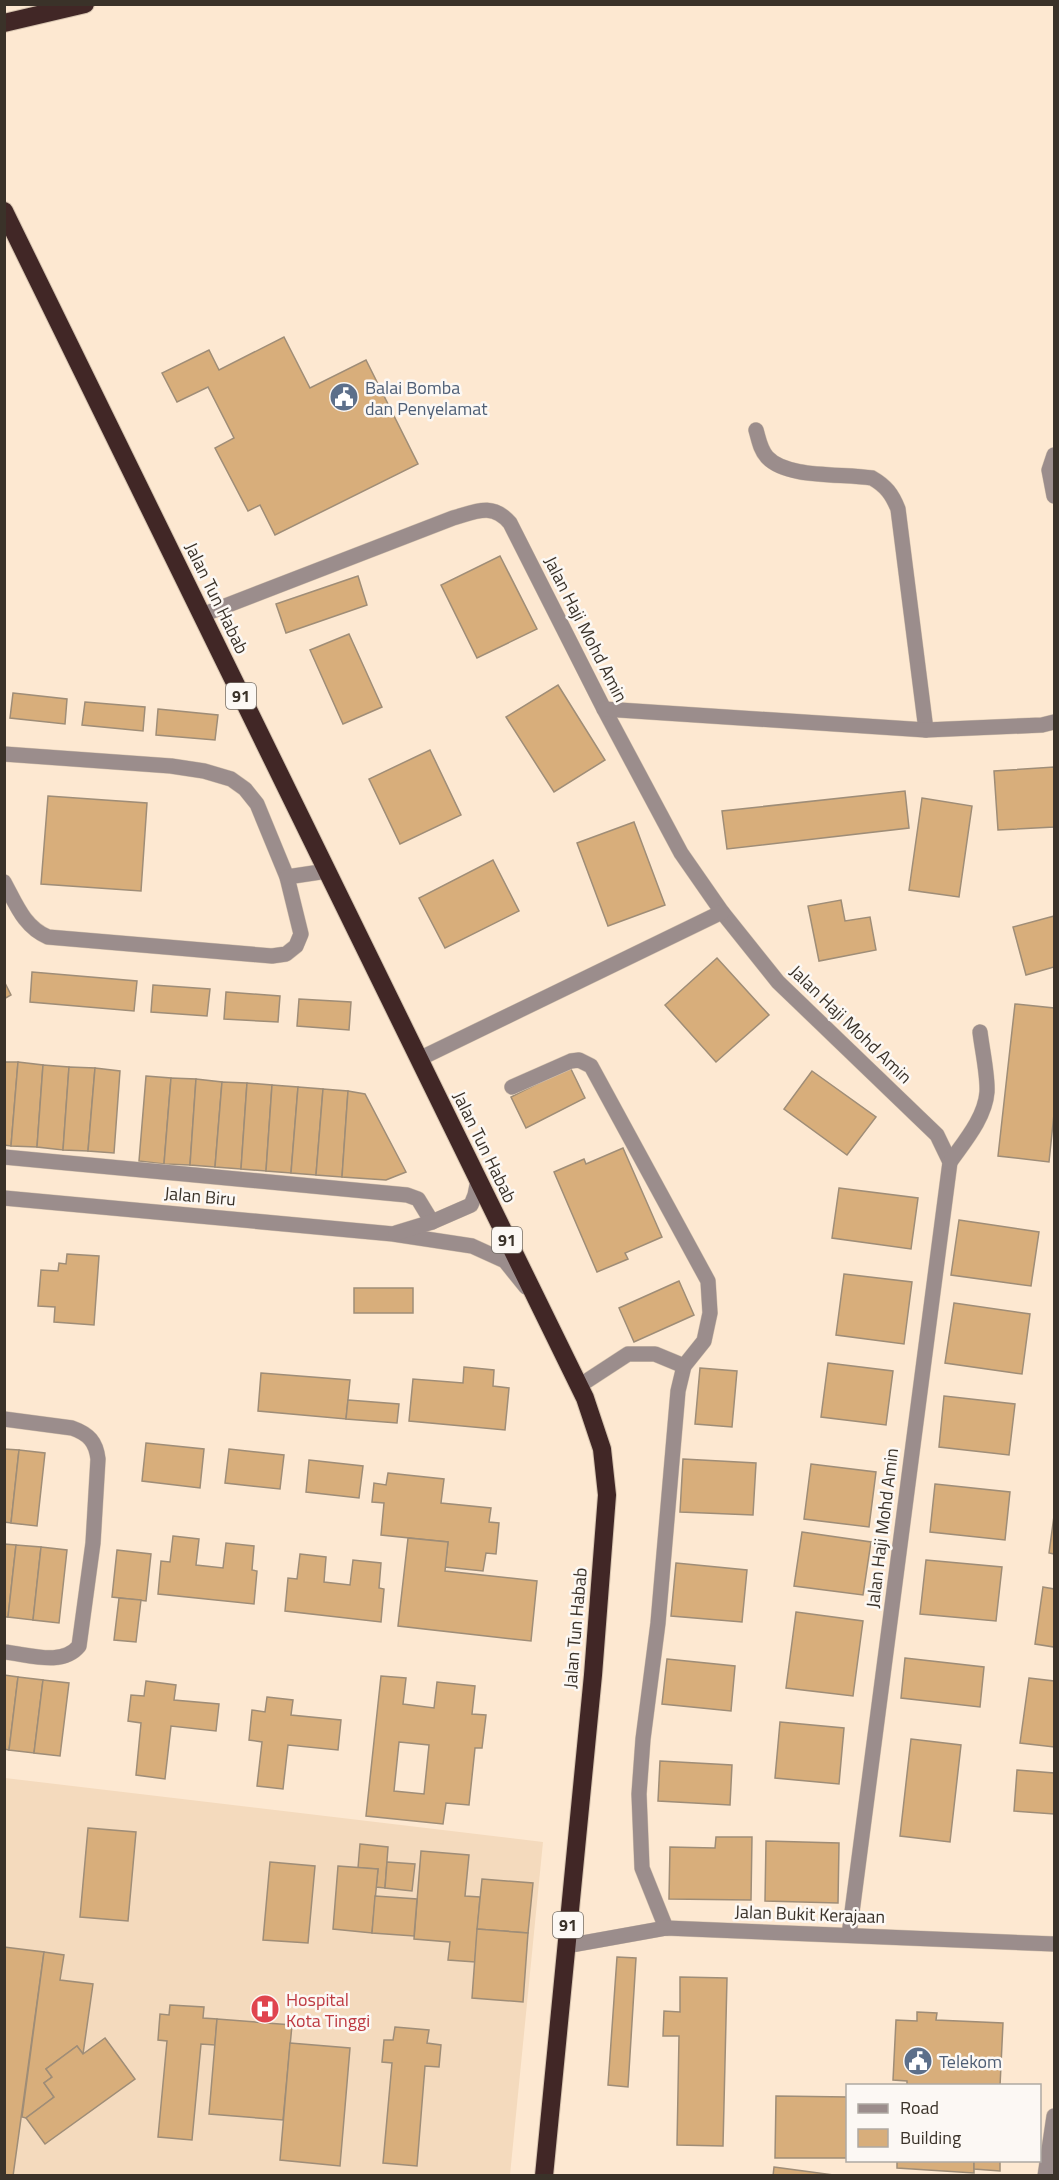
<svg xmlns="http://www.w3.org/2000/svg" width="1059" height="2180" font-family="'Titillium Web',sans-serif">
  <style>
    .built { fill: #f4dabd }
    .building { fill: #d8ae7b; stroke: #9f8d77; stroke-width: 1.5; fill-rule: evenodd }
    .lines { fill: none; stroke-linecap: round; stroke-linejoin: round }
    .minor-casing { stroke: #d6c4af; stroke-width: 16 }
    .highway-casing { stroke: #d6c4af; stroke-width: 20 }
    .minor { stroke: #9b8d8c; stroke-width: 15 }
    .highway { stroke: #412726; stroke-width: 18 }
    .labels { text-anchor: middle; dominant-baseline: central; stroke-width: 5; stroke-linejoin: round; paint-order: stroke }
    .shield { fill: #fcf8f4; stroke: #746d66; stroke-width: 1.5 }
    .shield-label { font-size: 16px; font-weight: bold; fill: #3a3229 }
    .service-label { font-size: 18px; fill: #4e5e75; stroke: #fcf8f4; text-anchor: start }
    .street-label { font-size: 18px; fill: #3a3229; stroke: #fcf8f4 }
    .health-label { font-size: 18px; fill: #be3a42; stroke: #fcf8f4; text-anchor: start }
  </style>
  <rect width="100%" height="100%" fill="#fde8d1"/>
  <!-- built -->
  <polygon class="built" points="5,1778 543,1842 510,2175 5,2176"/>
  <!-- building -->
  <g class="building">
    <polygon points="284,337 310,388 366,360 418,464 275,535 260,505 248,511 215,448 234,438 208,387 177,402 162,373 209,350 219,370"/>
    <polygon points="500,556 537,629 477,658 441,585"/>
    <polygon points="358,576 367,605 286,633 276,604"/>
    <polygon points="349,634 382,707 343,724 310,650"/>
    <polygon points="558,685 605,760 554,792 506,717"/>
    <polygon points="13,693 67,699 65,724 10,718"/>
    <polygon points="85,702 145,707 143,731 82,725"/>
    <polygon points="158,709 218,715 215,740 156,735"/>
    <polygon points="430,750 461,815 400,844 369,779"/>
    <polygon points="1054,767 1054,827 998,830 994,771"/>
    <polygon points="905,791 909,828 727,849 722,811"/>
    <polygon points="48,796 147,803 141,891 41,884"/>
    <polygon points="922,798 972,806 959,897 909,890"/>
    <polygon points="634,822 665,905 608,926 577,843"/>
    <polygon points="493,860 519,911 445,948 419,898"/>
    <polygon points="841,900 845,921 870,917 876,950 819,961 808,906"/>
    <polygon points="1054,916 1054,967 1026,975 1013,927"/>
    <polygon points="717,958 769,1015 716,1062 665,1005"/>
    <polygon points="32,972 137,981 134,1011 30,1002"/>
    <polygon points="4,981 11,995 4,999"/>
    <polygon points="153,985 210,989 207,1016 151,1012"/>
    <polygon points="226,992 280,996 278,1022 224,1019"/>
    <polygon points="299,999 351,1002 349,1030 297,1026"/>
    <polygon points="1015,1004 1054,1008 1054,1114 1049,1162 998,1156"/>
    <polygon points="4,1062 18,1062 11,1146 4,1145"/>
    <polygon points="18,1062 43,1065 37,1147 11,1146"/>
    <polygon points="43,1065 69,1067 63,1150 37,1147"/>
    <polygon points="69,1067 95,1068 88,1151 63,1150"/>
    <polygon points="570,1067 585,1098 526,1128 511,1097"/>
    <polygon points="95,1068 120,1071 114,1153 88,1151"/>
    <polygon points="812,1071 876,1117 847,1155 784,1109"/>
    <polygon points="146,1076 171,1078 164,1164 139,1161"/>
    <polygon points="171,1078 196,1079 190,1165 164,1164"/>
    <polygon points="196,1079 222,1082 215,1167 190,1165"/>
    <polygon points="222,1082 247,1083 241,1169 215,1167"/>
    <polygon points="247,1083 272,1085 266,1171 241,1169"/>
    <polygon points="272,1085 298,1087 291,1173 266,1171"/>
    <polygon points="298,1087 323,1089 316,1175 291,1173"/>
    <polygon points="323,1089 348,1091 342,1177 316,1175"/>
    <polygon points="348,1091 365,1094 406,1172 386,1180 342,1177"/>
    <polygon points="623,1148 662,1237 625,1253 628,1259 597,1272 554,1172 584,1159 586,1164"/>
    <polygon points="839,1188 918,1198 911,1249 832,1238"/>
    <polygon points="959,1220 1039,1232 1031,1286 951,1275"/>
    <polygon points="67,1254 99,1256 94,1325 54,1322 55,1307 38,1306 41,1270 58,1271 59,1263 66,1264"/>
    <polygon points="844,1274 912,1282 904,1344 836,1335"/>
    <polygon points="679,1281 694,1315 634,1342 619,1308"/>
    <rect x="354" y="1288" width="59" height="25"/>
    <polygon points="954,1303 1030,1314 1022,1374 945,1363"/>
    <polygon points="828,1363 893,1371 886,1425 821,1417"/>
    <polygon points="464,1367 494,1370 493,1386 509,1388 505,1430 409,1421 413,1379 463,1383"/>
    <polygon points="700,1368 737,1371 732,1427 695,1424"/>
    <polygon points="261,1373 350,1380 346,1419 258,1411"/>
    <polygon points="944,1396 1015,1404 1009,1455 939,1447"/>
    <polygon points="348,1400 399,1404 397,1423 346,1419"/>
    <polygon points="146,1443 204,1449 200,1488 142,1481"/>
    <polygon points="4,1449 19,1450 11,1523 4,1522"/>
    <polygon points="229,1449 284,1455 280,1489 225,1483"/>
    <polygon points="19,1450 45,1453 37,1526 11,1523"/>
    <polygon points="683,1459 756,1463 753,1515 680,1512"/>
    <polygon points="309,1460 363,1466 359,1498 306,1492"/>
    <polygon points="811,1464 876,1472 869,1527 804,1519"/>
    <polygon points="388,1473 444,1479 441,1503 491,1508 489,1522 499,1523 496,1554 486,1553 483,1571 445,1567 448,1542 381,1535 384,1503 372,1502 374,1483 386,1485"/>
    <polygon points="935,1484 1010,1492 1005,1540 930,1532"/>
    <polygon points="1054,1516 1054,1554 1049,1553"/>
    <polygon points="802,1532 871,1542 863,1595 794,1586"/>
    <polygon points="173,1536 199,1539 196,1565 223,1568 226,1543 254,1546 252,1570 257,1571 254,1604 158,1594 161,1561 170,1562"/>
    <polygon points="408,1538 448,1542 445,1571 537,1581 531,1641 398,1626"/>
    <polygon points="4,1544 16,1545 8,1617 4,1617"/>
    <polygon points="16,1545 41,1547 33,1620 8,1617"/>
    <polygon points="41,1547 67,1550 59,1623 33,1620"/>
    <polygon points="117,1550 151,1554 146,1601 112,1597"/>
    <polygon points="300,1554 326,1557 324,1582 350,1585 353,1560 381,1563 379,1588 384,1589 381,1622 285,1611 288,1578 297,1579"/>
    <polygon points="926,1560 1002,1567 996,1621 920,1614"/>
    <polygon points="676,1563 747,1570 742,1622 671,1616"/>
    <polygon points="1043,1587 1054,1589 1054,1647 1035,1644"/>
    <polygon points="119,1598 141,1600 136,1642 114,1640"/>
    <polygon points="796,1612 863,1621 853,1696 786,1688"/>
    <polygon points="905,1658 984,1667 980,1707 901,1698"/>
    <polygon points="667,1659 735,1666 731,1711 662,1704"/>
    <polygon points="4,1675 18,1677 9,1750 4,1749"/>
    <path d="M381,1676l25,2 -3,26 31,4 3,-26 38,4 -3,28 14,1 -4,33h-7l-6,57 -23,-2 -3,21 -77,-8zM399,1742l30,3 -5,49 -30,-3z"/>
    <polygon points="18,1677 43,1680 34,1753 9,1750"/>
    <polygon points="1029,1678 1054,1681 1054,1747 1020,1743"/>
    <polygon points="43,1680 69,1683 60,1756 34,1753"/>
    <polygon points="146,1681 176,1685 174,1700 219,1704 216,1731 171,1726 165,1779 136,1775 141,1723 128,1721 131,1695 144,1696"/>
    <polygon points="267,1697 293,1700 291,1715 341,1720 338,1750 288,1745 283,1789 257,1786 262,1742 249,1740 252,1710 265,1712"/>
    <polygon points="780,1722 844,1728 839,1784 775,1778"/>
    <polygon points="911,1739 961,1745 950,1842 900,1836"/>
    <polygon points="660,1761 732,1765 730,1805 658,1801"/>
    <polygon points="1017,1770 1054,1773 1054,1814 1014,1811"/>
    <polygon points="88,1828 136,1832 128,1921 80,1917"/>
    <polygon points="716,1837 752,1837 751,1900 669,1899 670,1847 715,1848"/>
    <polygon points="766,1841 839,1843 838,1903 765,1901"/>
    <polygon points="360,1844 388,1847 385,1888 376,1887 378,1869 358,1868"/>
    <polygon points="421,1851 469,1855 465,1896 480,1897 475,1962 448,1960 450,1942 414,1939"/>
    <polygon points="270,1862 315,1866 308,1943 263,1940"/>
    <polygon points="387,1862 415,1864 412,1891 385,1888"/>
    <polygon points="338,1866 378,1869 372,1933 333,1929"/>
    <polygon points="482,1879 533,1883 528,1933 477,1929"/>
    <polygon points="375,1896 417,1899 414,1936 372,1933"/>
    <polygon points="477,1929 528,1933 523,2002 472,1998"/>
    <polygon points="4,1947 44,1952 13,2176 4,2176"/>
    <polygon points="44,1952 64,1955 60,1980 93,1984 83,2054 77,2046 46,2069 52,2077 44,2083 54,2097 26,2118 22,2117"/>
    <polygon points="617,1957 636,1958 628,2087 608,2085"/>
    <polygon points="680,1977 727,1978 723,2146 677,2145 679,2036 663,2036 664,2011 680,2012"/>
    <polygon points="170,2005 204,2007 203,2018 217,2019 215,2045 201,2044 192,2140 158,2137 167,2041 158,2040 160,2014 169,2015"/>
    <polygon points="917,2012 937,2013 936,2020 1003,2023 1000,2086 907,2086 907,2081 893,2080 896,2020 917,2021"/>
    <polygon points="217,2019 292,2025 283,2120 209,2114"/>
    <polygon points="395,2027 429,2030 427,2043 441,2045 439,2067 425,2066 417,2166 383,2163 392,2063 382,2062 384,2040 393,2040"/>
    <polygon points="105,2038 135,2079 45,2144 26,2118 54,2097 44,2083 52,2077 46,2069 77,2046 83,2054"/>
    <polygon points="290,2043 350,2048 340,2166 280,2160"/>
    <polygon points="776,2096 848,2097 848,2158 775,2158"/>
    <polygon points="897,2160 974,2160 974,2173 897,2168"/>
    <polygon points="974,2160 1000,2160 1000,2171 974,2169"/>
    <polygon points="774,2167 841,2176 773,2176"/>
  </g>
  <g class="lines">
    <!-- minor casing -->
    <g class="minor-casing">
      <g id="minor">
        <path d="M756,430c3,10 4,19 11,27 20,22 76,16 105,21 14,8 20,16 26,31l28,221"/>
        <polyline points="1054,455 1049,470 1054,496"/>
        <path d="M202,615l251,-97c22,-6 39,-16 57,5l94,186 77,144 41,59 56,70 159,153 13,27 -101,773"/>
        <polyline points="604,709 926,730 1042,725 1054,722"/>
        <path d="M4,754l167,12 33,5 27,8 14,10 12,15 30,73 14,57 -5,12 -10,8 -14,2 -224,-19c-24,-10 -32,-33 -44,-55"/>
        <polyline points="287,877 327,871"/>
        <polyline points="419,1059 722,912"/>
        <polyline points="512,1087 571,1061 579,1060 591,1066 708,1281 710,1313 704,1341 684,1366 678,1391 658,1623 643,1739 639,1794 642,1868 666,1928"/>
        <polyline points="4,1157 407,1195 418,1199 432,1222"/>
        <path d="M950,1162c14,-20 35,-44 37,-70 1,-16 -5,-43 -7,-60"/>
        <polyline points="4,1198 393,1234 472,1246 505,1261 526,1287"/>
        <polyline points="396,1233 432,1222 471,1205 475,1195 478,1180"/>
        <polyline points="579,1386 628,1354 655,1354 684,1366"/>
        <path d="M4,1419l68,9c17,6 24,14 26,31l-5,84 -14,103c-17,21 -51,8 -75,6"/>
        <polyline points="566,1946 666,1928 1054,1944"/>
        <polyline points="1045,2176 1054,2116"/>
      </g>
    </g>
    <!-- highway casing -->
    <g class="highway-casing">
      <g id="highway">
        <polyline points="4,23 85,4"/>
        <polyline points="4,211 585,1398 602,1449 607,1495 593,1675 544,2176"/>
      </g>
    </g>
    <!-- minor -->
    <use href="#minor" class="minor"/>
    <!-- highway -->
    <use href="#highway" class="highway"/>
  </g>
  <!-- icons -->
  <defs>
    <g id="civic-disc" transform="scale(1.5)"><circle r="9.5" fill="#5c6f8a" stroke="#fcf8f4"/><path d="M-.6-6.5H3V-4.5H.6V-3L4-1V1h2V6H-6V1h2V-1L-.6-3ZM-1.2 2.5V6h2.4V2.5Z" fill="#fff"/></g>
    <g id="hospital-disc" transform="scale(1.5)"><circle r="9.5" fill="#e0444e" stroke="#fcf8f4"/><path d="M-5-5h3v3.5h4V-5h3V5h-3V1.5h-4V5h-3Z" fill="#fff"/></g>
  </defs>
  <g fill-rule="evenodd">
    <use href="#civic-disc" x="344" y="397"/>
    <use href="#hospital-disc" x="265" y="2009"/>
    <use href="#civic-disc" x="918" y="2061"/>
  </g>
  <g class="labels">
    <!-- shield labels -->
    <g class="shield">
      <rect x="226" y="683" width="30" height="26" rx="4.5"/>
      <rect x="492" y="1227" width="30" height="26" rx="4.5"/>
      <rect x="553" y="1912" width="30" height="26" rx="4.5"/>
    </g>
    <g class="shield-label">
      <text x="241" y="696">91</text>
      <text x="507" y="1240">91</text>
      <text x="568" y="1925">91</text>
    </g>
    <!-- service labels -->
    <g class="service-label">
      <text x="365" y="387">Balai Bomba<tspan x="365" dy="21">dan Penyelamat</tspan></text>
      <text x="939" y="2061">Telekom</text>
    </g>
    <!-- street labels -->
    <g class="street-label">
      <text transform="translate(217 598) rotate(64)">Jalan Tun Habab</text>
      <text transform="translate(586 629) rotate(63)">Jalan Haji Mohd Amin</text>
      <text transform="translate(851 1024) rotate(44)">Jalan Haji Mohd Amin</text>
      <text transform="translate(485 1147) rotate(64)">Jalan Tun Habab</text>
      <text transform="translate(200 1196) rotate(5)">Jalan Biru</text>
      <text transform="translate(882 1528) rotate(-83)">Jalan Haji Mohd Amin</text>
      <text transform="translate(575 1628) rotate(-85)">Jalan Tun Habab</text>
      <text transform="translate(810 1914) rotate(2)">Jalan Bukit Kerajaan</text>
    </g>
    <!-- health labels -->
    <g class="health-label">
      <text x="286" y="1999">Hospital<tspan x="286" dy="21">Kota Tinggi</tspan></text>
    </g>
  </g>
  <!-- border -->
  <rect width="1059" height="2180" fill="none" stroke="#3a3229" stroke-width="12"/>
  <!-- legend -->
  <rect x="846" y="2084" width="195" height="78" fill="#fcf8f4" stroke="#aea9a3" stroke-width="1.5"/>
  <rect x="858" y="2104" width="30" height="9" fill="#9b8d8c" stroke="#aea9a3" stroke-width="1.5"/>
  <text x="900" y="2114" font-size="18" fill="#3a3229">Road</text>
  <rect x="858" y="2129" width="30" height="18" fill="#d8ae7b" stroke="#aea9a3" stroke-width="1.5"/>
  <text x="900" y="2144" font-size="18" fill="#3a3229">Building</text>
</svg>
